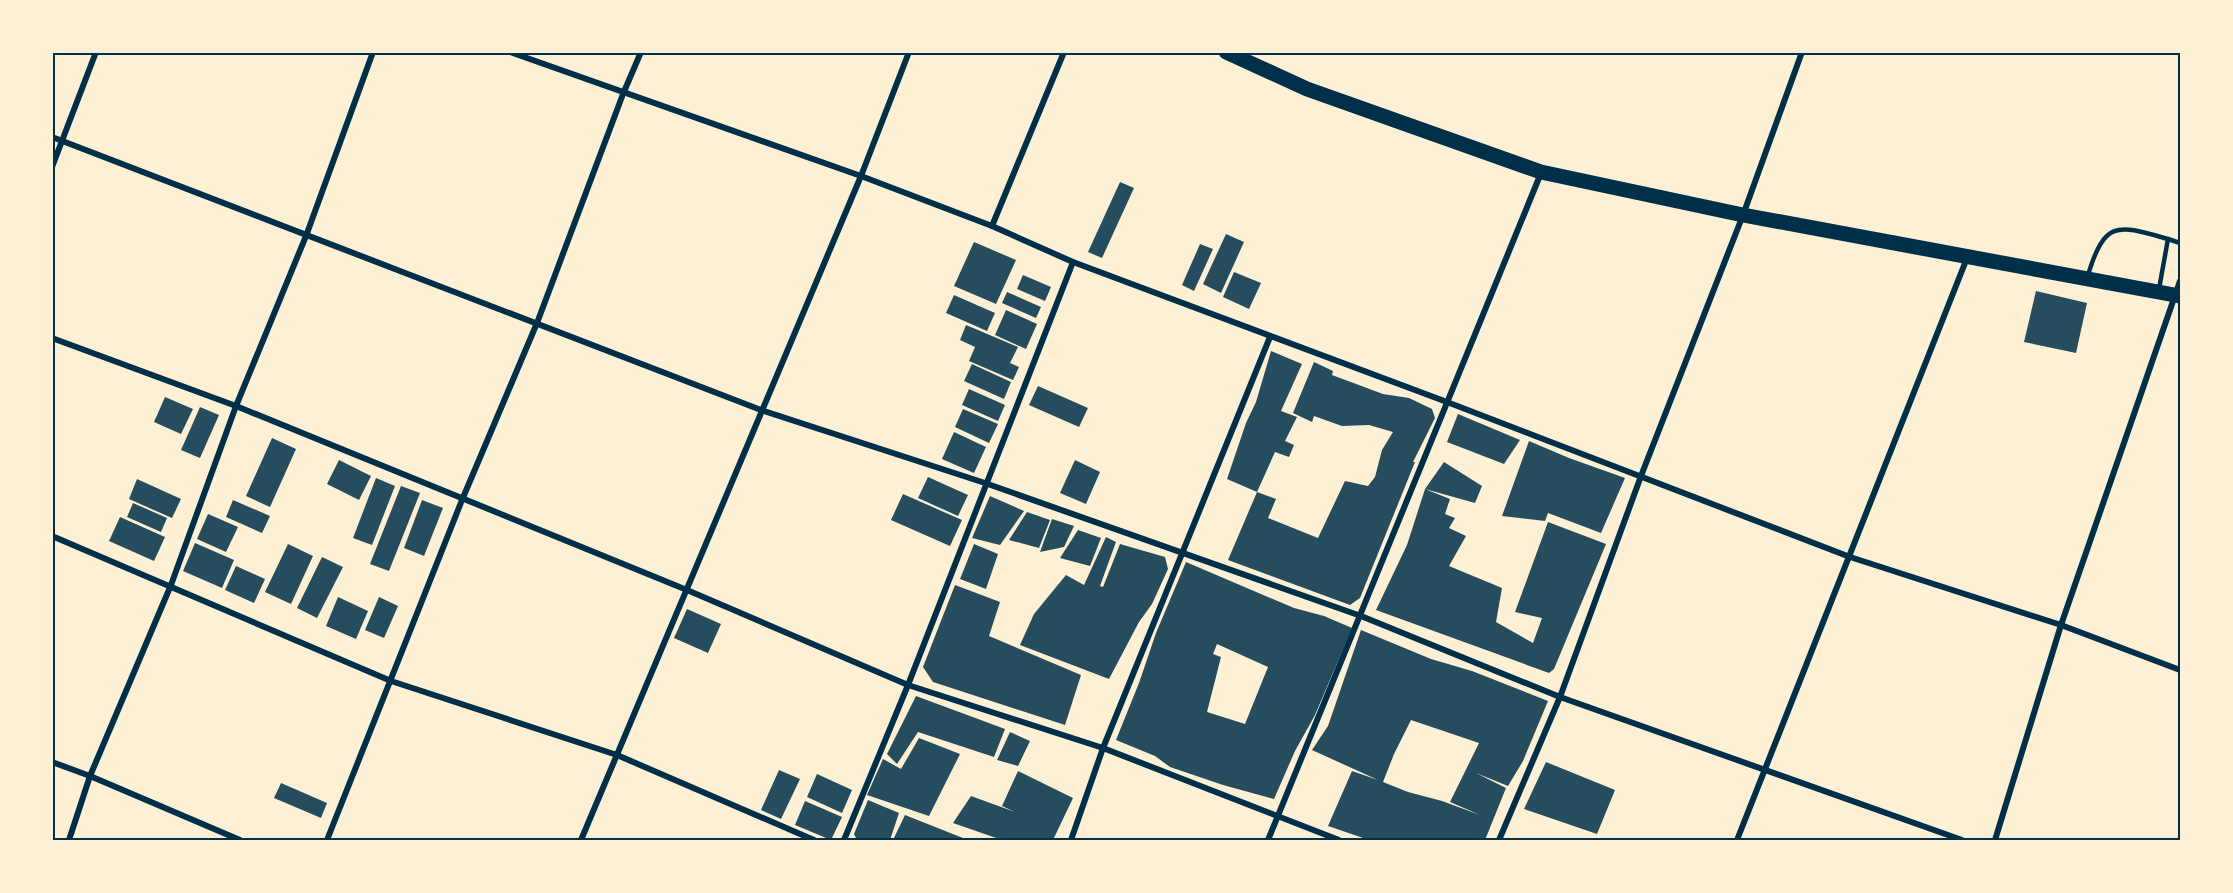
<svg xmlns="http://www.w3.org/2000/svg" width="2233" height="893" font-family="Cabin,sans-serif">
  <style>
    .building { fill: #264d5e; fill-rule: evenodd }
    .lines { fill: none; stroke-linecap: round; stroke-linejoin: round }
    .service { stroke: #003049; stroke-width: 4.5 }
    .minor { stroke: #003049; stroke-width: 6 }
    .trunk { stroke: #003049; stroke-width: 15 }
    .neatline { fill: none; stroke: #003049; stroke-width: 2 }
  </style>
  <rect width="100%" height="100%" fill="#fdf0d5"/>
  <!-- building -->
  <g class="building">
    <polygon points="1120,182 1134,188 1102,258 1088,252"/>
    <polygon points="1226,234 1244,242 1221,293 1203,284"/>
    <polygon points="974,242 1016,260 996,304 954,286"/>
    <polygon points="1200,244 1213,249 1194,291 1182,285"/>
    <polygon points="1234,272 1261,283 1249,309 1223,297"/>
    <polygon points="1023,275 1051,287 1045,301 1017,289"/>
    <polygon points="2036,291 2087,303 2076,353 2024,342"/>
    <polygon points="1007,292 1041,307 1036,318 1002,303"/>
    <polygon points="954,295 995,313 987,331 946,313"/>
    <polygon points="1006,310 1037,324 1026,349 995,335"/>
    <polygon points="966,325 1018,347 1010,363 1019,367 1013,380 969,361 975,347 960,340"/>
    <polygon points="1271,351 1302,364 1281,411 1297,417 1285,441 1294,445 1289,457 1275,452 1257,492 1227,479 1246,423 1256,402"/>
    <polygon points="1314,362 1333,371 1332,375 1383,394 1409,398 1432,409 1435,418 1413,462 1415,462 1360,598 1350,605 1228,560 1257,492 1276,499 1268,518 1318,538 1345,481 1368,486 1375,477 1382,450 1393,432 1369,425 1342,426 1314,416 1312,422 1293,413"/>
    <polygon points="972,364 1011,382 1004,399 964,381"/>
    <polygon points="1038,386 1088,408 1079,427 1029,405"/>
    <polygon points="969,389 1005,405 998,421 962,405"/>
    <polygon points="165,397 193,409 181,434 154,422"/>
    <polygon points="200,407 219,415 200,458 181,450"/>
    <polygon points="963,409 998,424 989,443 955,427"/>
    <polygon points="1458,414 1520,440 1504,464 1447,442"/>
    <polygon points="954,432 986,447 974,473 942,459"/>
    <polygon points="272,438 296,449 270,507 246,496"/>
    <polygon points="1529,441 1569,458 1625,478 1601,533 1548,513 1545,521 1502,516"/>
    <polygon points="339,460 371,476 359,500 327,484"/>
    <polygon points="1075,460 1100,472 1086,504 1060,493"/>
    <polygon points="1444,462 1482,486 1475,503 1425,489 1450,499 1445,514 1455,518 1449,528 1466,536 1449,566 1502,588 1496,622 1533,643 1542,618 1515,612 1548,522 1606,544 1554,669 1549,673 1376,610 1407,545 1425,489"/>
    <polygon points="928,477 968,495 958,516 918,498"/>
    <polygon points="376,478 395,486 372,545 353,538"/>
    <polygon points="137,479 181,499 172,518 129,499"/>
    <polygon points="401,486 420,493 389,571 370,564"/>
    <polygon points="903,494 962,520 950,546 891,520"/>
    <polygon points="990,496 1024,511 1000,545 972,538"/>
    <polygon points="233,500 270,516 262,533 226,517"/>
    <polygon points="422,500 443,508 424,556 404,548"/>
    <polygon points="133,503 167,518 161,532 127,517"/>
    <polygon points="1027,512 1050,520 1039,548 1009,540"/>
    <polygon points="208,514 238,527 226,552 197,539"/>
    <polygon points="120,517 165,537 154,561 109,541"/>
    <polygon points="1052,519 1074,526 1064,547 1040,552"/>
    <polygon points="1078,530 1101,538 1090,566 1060,558"/>
    <polygon points="1106,537 1116,542 1100,586 1103,587 1120,544 1165,557 1168,569 1152,604 1139,622 1109,679 1020,645 1034,614 1066,575 1084,585"/>
    <polygon points="195,543 234,560 222,588 183,571"/>
    <polygon points="288,544 313,556 291,604 265,592"/>
    <polygon points="974,544 998,554 986,589 960,579"/>
    <polygon points="322,557 343,567 317,618 297,608"/>
    <path d="M1186,562l108,46 30,8 28,12 -37,87 -20,36 -21,48 -51,-14 -53,-18 -15,-11 -39,-16 23,-57 17,-50zM1217,644l51,23 -23,57 -38,-12 14,-55 -8,-3z"/>
    <polygon points="236,566 265,579 254,603 225,590"/>
    <polygon points="955,585 1000,602 989,636 1081,675 1065,725 933,682 923,667"/>
    <polygon points="338,597 368,611 356,639 326,626"/>
    <polygon points="379,597 398,606 384,638 365,630"/>
    <polygon points="687,609 721,624 708,653 674,638"/>
    <path d="M1361,630l70,29 41,12 76,30 -25,60 -15,25 -32,-13 30,15 -21,52h-116l-41,-14 24,-55 26,9 -66,-30 16,-24zM1411,720l68,23 -29,59 30,13 -38,-14 -34,-9 -25,-10 11,-28z"/>
    <polygon points="916,696 1005,729 994,757 918,732 897,764 887,754"/>
    <polygon points="1010,732 1030,741 1018,766 997,760"/>
    <polygon points="919,738 960,754 929,816 867,795 883,759 901,769"/>
    <polygon points="1546,762 1615,790 1597,834 1524,809"/>
    <polygon points="779,770 800,779 781,819 761,810"/>
    <polygon points="1018,771 1073,798 1053,840 1002,840 953,823 971,796 1015,812 1002,806"/>
    <polygon points="817,774 852,790 842,813 807,797"/>
    <polygon points="281,783 327,803 321,818 274,798"/>
    <polygon points="868,800 899,813 890,840 857,840 854,834"/>
    <polygon points="805,801 842,817 831,840 795,825"/>
    <polygon points="905,815 968,840 893,840"/>
  </g>
  <g class="lines">
    <!-- service -->
    <g class="service">
      <polyline points="2168,239 2180,243"/>
      <path d="M2088,275c17,-56 30,-50 80,-36l-9,50"/>
    </g>
    <!-- minor -->
    <g class="minor">
      <polyline points="510,52 861,176 992,226 1073,262 1447,402 1850,557 2061,625 2180,670"/>
      <polyline points="52,137 761,410 985,483 1361,616 1560,697 1962,840"/>
      <polyline points="52,167 96,52"/>
      <polyline points="992,226 1064,52"/>
      <polyline points="52,338 236,406 687,590 908,685 1103,748 1339,840"/>
      <polyline points="52,536 391,681 617,755 814,840"/>
      <polyline points="52,762 90,776 240,840"/>
      <polyline points="69,840 90,776 171,585 236,406 306,236 373,52"/>
      <polyline points="327,840 462,500 537,323 623,94 641,52"/>
      <polyline points="581,840 861,176 909,52"/>
      <polyline points="844,840 908,685 1073,262"/>
      <polyline points="1071,840 1103,748 1270,337"/>
      <polyline points="1268,840 1541,173"/>
      <polyline points="1499,840 1560,697 1641,476 1743,215 1802,52"/>
      <polyline points="1737,840 1967,258"/>
      <polyline points="1995,840 2061,625 2180,281"/>
    </g>
    <!-- trunk -->
    <polyline class="trunk" points="1226,52 1307,89 1541,172 1743,215 2180,296"/>
  </g>
  <!-- border -->
  <rect width="2233" height="893" fill="none" stroke="#fdf0d5" stroke-width="108"/>
  <rect x="54" y="54" width="2125" height="785" class="neatline"/>
</svg>
